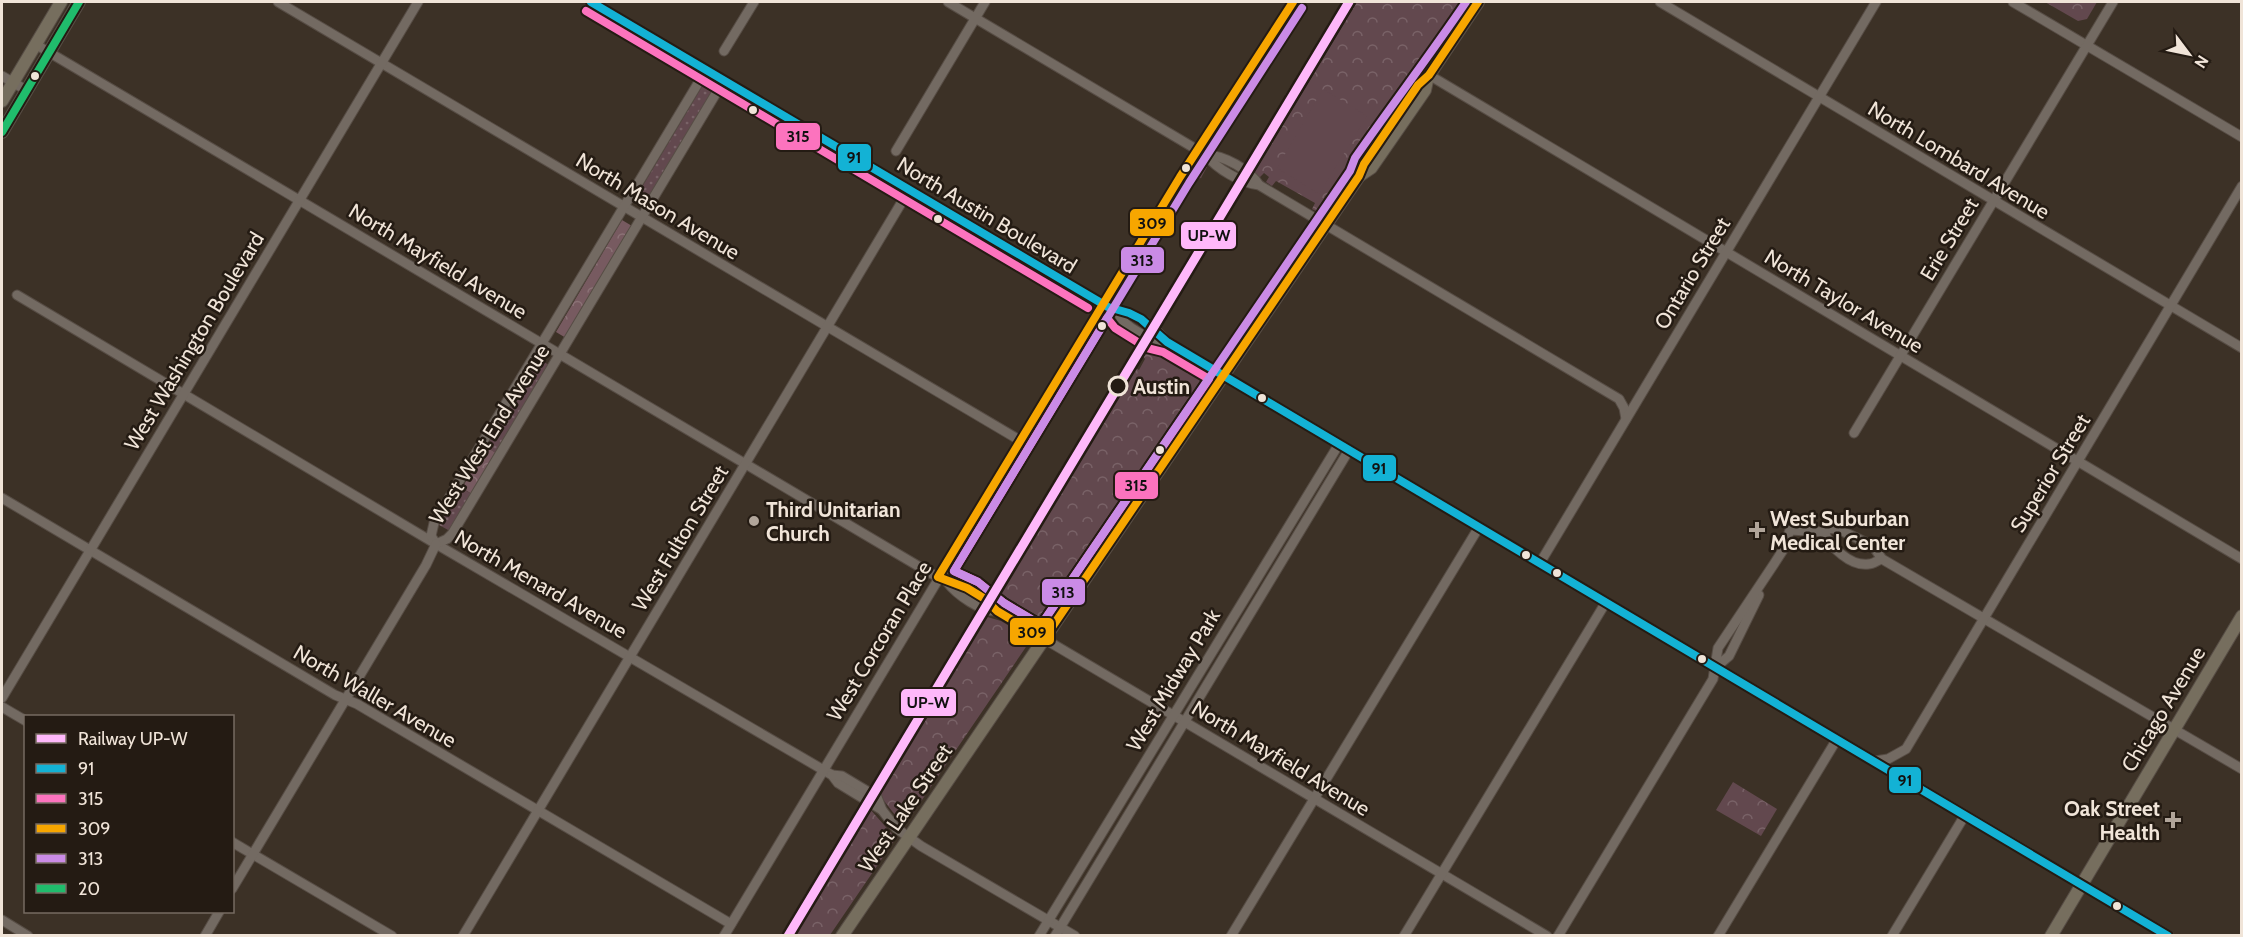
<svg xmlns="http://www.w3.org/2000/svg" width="2243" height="937" font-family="Cabin,sans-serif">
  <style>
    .grass { fill: url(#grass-dots) }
    .forest { fill: url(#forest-crowns) }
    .park { fill: url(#park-crowns) }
    .garden { fill: url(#garden-furrows) }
    .pitch { fill: #62484e }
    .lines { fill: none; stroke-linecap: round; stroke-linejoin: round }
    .minor-casing { stroke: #574d45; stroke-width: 11 }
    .major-casing { stroke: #574d45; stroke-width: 14 }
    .minor { stroke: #736a62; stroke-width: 9 }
    .major { stroke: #766e5e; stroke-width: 12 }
    .rail { stroke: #766d66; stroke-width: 3; stroke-dasharray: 10 10; stroke-linecap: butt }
    .bus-1-casing { stroke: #241b13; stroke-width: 12 }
    .bus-2-casing { stroke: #241b13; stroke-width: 12 }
    .bus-3-casing { stroke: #241b13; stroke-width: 12 }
    .bus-4-casing { stroke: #241b13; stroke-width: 12 }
    .bus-5-casing { stroke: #241b13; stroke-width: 12 }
    .bus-1 { stroke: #13b2d5; stroke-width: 8 }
    .bus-2 { stroke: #fc73be; stroke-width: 8 }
    .bus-3 { stroke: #f7a600; stroke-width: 8 }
    .bus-4 { stroke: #ca8be6; stroke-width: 8 }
    .bus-5 { stroke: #20bc6c; stroke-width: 8 }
    .rail-1-casing { stroke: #241b13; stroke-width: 14 }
    .rail-1 { stroke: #feb8fa; stroke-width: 9 }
    .bus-dot { fill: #f0e4d8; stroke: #241b13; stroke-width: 2 }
    .stop-dot { fill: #241b13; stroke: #f0e4d8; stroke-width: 3 }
    .poi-dot { fill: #b1a59a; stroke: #241b13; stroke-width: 2 }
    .labels { text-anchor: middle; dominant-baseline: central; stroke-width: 5; stroke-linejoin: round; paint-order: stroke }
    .street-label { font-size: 21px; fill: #f0e4d8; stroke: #241b13 }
    .stop-label { font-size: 21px; font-weight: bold; fill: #f0e4d8; stroke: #241b13; text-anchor: start }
    .poi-label { font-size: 21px; font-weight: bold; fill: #f0e4d8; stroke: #241b13; text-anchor: start }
    .line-badge { stroke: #241b13; stroke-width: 2 }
    .pale-badge-label { font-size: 16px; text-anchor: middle; font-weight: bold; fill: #111 }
  </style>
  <defs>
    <pattern id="grass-dots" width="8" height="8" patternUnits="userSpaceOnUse" patternTransform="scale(1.5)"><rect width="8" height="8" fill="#62484e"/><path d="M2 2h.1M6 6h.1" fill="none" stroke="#796267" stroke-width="1.8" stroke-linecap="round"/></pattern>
    <pattern id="forest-crowns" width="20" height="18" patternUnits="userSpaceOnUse" patternTransform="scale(1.5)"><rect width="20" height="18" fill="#775a60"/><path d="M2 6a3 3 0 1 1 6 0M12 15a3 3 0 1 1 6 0" fill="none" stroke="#8b7276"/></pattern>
    <pattern id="park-crowns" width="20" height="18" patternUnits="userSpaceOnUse" patternTransform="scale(1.5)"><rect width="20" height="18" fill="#62484e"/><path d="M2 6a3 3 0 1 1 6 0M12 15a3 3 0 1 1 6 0" fill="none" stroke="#796267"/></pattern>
    <pattern id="garden-furrows" width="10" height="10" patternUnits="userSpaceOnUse" patternTransform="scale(1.5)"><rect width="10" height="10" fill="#62484e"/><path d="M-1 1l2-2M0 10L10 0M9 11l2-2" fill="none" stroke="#796267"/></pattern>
  </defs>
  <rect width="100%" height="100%" fill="#3c3126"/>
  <!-- grass -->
  <g class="grass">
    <polygon points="1287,26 1295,26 1280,50 1273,49"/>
    <polygon points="703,85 713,92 647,203 636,197"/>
    <polygon points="539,359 549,365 496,453 486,447"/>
    <polygon points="461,488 472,494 450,531 439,525"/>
  </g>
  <!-- forest -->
  <g class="forest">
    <polygon points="622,220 632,226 566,338 556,332"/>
    <polygon points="486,447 496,453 472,494 462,488"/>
  </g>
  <!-- park -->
  <g class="park">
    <polygon points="1357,2 1467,2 1412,86 1407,89 1326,208 1320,213 1312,209 1315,203 1276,181 1272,186 1266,182 1269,177 1264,173 1259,178 1251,173 1253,170 1255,171"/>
    <polygon points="2045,2 2097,2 2087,19 2078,21"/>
    <polygon points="1148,342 1198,372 1204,378 1204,386 1045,621 1034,626 994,600 996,596 999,597 1136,368 1139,370 1145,359 1143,356 1149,347 1146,345"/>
    <polygon points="984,616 1001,621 1029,638 1030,641 907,822 902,824 878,793 881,788 883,789 984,621 982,620"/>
    <polygon points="1733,782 1777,809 1761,836 1716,810"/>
    <polygon points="869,808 892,834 894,841 830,935 795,935 868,814 866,812"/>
  </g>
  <!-- garden -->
  <polygon class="garden" points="1199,164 1207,167 1201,178 1190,180 1191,173"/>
  <!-- pitch -->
  <polygon class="pitch" points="1323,89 1367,116 1319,194 1277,168"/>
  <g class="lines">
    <!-- minor casing -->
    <g class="minor-casing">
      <g id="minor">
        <polyline points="278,2 1021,441"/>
        <path d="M591,2l527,311c7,16 32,26 49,29l1002,594"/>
        <path d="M948,2l258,153c11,14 35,28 53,30l360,214 5,9 2,11"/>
        <polyline points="1660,2 2242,348"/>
        <polyline points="2013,2 2242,137"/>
        <path d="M35,44l895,529c22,11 53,17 67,38l550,325"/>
        <polyline points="724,51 754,2"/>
        <polyline points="1429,75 2242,559"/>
        <polyline points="2,76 26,90"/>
        <polyline points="896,151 985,2"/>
        <path d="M1206,155c18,0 44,15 53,30"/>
        <polyline points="17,295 436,544 832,775 838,783 882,810"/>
        <path d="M1118,313c17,-3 38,16 49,29"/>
        <polyline points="1854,433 2113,2"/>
        <polyline points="2,498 335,695 357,704 731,924"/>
        <polyline points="436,544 431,536 434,523 706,70"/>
        <polyline points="436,544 447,539 452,534 724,80"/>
        <path d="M1882,559c-4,1 -9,5 -13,5 -18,3 -39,-17 -45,-32l6,-4 10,2 33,16 9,13 360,210"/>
        <polyline points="1540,563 1876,2"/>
        <path d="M947,582c10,13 34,30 50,29"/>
        <polyline points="1716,667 1729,656 1759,595"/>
        <polyline points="2,698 418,2"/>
        <polyline points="2,707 26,721"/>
        <polyline points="1875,761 1888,759 1906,749 2242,186"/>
        <polyline points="832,775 842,776 877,797 882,810 896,828 921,846 1075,936"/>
        <polyline points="232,842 392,936"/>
        <polyline points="232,889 426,565 436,544"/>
        <polyline points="2,920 28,936"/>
        <polyline points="205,936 219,912"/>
        <polyline points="463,936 909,190"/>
        <polyline points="724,936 1180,177 1293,2"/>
        <polyline points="1039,936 1339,444"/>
        <polyline points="1055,936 1349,450"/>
        <polyline points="1231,936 1479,527"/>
        <polyline points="1404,936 1606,602"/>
        <polyline points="1558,936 1713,679 1718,648 1774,564 1783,550 1790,530 1824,532"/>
        <polyline points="1718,936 1837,739"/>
        <polyline points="1892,936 1965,815"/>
      </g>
    </g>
    <!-- major casing -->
    <g class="major-casing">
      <g id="major">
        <polyline points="2,101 61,2"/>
        <polyline points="2,132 79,2"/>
        <polyline points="1359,176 1371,168 1425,90 1428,76"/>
        <polyline points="842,936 1359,176 1364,164 1418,85 1429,75 1478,2"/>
        <polyline points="2051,936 2242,616"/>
      </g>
    </g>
    <!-- minor -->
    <use href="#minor" class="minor"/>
    <!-- major -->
    <use href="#major" class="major"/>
    <!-- rail -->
    <polyline class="rail" points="782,936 1343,2"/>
    <!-- bus-1 casing -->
    <g class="bus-1-casing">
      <polyline id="bus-1" points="591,2 1108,307 1129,313 1141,319 1167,342 2168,936"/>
    </g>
    <!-- bus-2 casing -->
    <g class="bus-2-casing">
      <g id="bus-2">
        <polyline points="586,11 1088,308"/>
        <polygon points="1107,318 1115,328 1147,348 1163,352 1209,379 1041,625 1004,603 978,582 954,571"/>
      </g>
    </g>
    <!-- bus-3 casing -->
    <g class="bus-3-casing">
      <polyline id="bus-3" points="1293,2 1180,177 938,577 967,588 985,599 997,611 1044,639 1359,176 1364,164 1418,85 1429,75 1478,2"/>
    </g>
    <!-- bus-4 casing -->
    <g class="bus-4-casing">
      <path id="bus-4" d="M1302,8l-113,175 -235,388 24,11 26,21 37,22 309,-454 5,-13c37,-53 75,-103 111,-156"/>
    </g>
    <!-- bus-5 casing -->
    <g class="bus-5-casing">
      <polyline id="bus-5" points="2,132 79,2"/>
    </g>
    <!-- bus-1 -->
    <use href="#bus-1" class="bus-1"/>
    <!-- bus-2 -->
    <use href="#bus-2" class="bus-2"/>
    <!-- bus-3 -->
    <use href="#bus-3" class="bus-3"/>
    <!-- bus-4 -->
    <use href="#bus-4" class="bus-4"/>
    <!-- bus-5 -->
    <use href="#bus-5" class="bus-5"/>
    <!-- rail-1 casing -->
    <g class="rail-1-casing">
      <polyline id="rail-1" points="788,936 1349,2"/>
    </g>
    <!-- rail-1 -->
    <use href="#rail-1" class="rail-1"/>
  </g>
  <!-- markers -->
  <g class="bus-dot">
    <circle cx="35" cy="76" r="5"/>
    <circle cx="753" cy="110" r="5"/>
    <circle cx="1186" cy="168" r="5"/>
    <circle cx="938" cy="219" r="5"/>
    <circle cx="1102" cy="326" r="5"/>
    <circle cx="1262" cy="398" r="5"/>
    <circle cx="1160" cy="450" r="5"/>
    <circle cx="1526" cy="555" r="5"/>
    <circle cx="1557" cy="573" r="5"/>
    <circle cx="1702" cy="659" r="5"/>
    <circle cx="2117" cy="906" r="5"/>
  </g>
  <circle class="stop-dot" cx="1118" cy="386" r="9"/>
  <g class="poi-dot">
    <circle cx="754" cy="521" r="6"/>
    <path d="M1754 521h6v6h6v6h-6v6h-6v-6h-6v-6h6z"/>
    <path d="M2170 811h6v6h6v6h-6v6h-6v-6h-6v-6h6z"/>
  </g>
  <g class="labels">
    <!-- street labels -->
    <g class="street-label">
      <text transform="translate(1959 160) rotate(31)">North Lombard Avenue</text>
      <text transform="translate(658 206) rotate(31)">North Mason Avenue</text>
      <text transform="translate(987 215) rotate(31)">North Austin Boulevard</text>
      <text transform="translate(1949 239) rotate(-59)">Erie Street</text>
      <text transform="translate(438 261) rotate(31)">North Mayfield Avenue</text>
      <text transform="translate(1692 273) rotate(-59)">Ontario Street</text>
      <text transform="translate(1844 301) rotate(31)">North Taylor Avenue</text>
      <text transform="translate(194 341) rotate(-59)">West Washington Boulevard</text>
      <text transform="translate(489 434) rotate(-58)">West West End Avenue</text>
      <text transform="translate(2050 473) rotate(-59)">Superior Street</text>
      <text transform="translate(680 538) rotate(-59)">West Fulton Street</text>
      <text transform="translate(541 584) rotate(30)">North Menard Avenue</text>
      <text transform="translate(879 641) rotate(-59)">West Corcoran Place</text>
      <text transform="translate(1173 680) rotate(-59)">West Midway Park</text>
      <text transform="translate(375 696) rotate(30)">North Waller Avenue</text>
      <text transform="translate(2163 709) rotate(-59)">Chicago Avenue</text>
      <text transform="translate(1281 758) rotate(31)">North Mayfield Avenue</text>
      <text transform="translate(905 808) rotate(-56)">West Lake Street</text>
    </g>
    <!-- stop labels -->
    <g class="stop-label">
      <text x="1133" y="386">Austin</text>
    </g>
    <!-- poi labels -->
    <g class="poi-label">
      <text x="766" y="509">Third Unitarian<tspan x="766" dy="24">Church</tspan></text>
      <text x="1770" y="518">West Suburban<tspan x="1770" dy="24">Medical Center</tspan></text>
      <text x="2160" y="808" text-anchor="end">Oak Street<tspan x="2160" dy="24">Health</tspan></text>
    </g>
  </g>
  <g class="line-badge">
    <rect x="775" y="122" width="46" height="29" rx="6" fill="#fc73be"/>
    <rect x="837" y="143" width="35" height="29" rx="6" fill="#13b2d5"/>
    <rect x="1129" y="208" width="46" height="29" rx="6" fill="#f7a600"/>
    <rect x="1180" y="221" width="57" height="29" rx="6" fill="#feb8fa"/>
    <rect x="1120" y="246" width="45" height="28" rx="6" fill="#ca8be6"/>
    <rect x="1362" y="454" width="35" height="28" rx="6" fill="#13b2d5"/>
    <rect x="1114" y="471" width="45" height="29" rx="6" fill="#fc73be"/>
    <rect x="1041" y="578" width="45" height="28" rx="6" fill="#ca8be6"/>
    <rect x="1009" y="617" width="46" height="29" rx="6" fill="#f7a600"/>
    <rect x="900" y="688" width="57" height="29" rx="6" fill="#feb8fa"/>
    <rect x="1888" y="766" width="34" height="28" rx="6" fill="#13b2d5"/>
  </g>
  <g class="pale-badge-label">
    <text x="798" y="142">315</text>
    <text x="854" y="163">91</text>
    <text x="1152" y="229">309</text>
    <text x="1209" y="241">UP-W</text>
    <text x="1142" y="266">313</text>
    <text x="1379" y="474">91</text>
    <text x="1136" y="491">315</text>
    <text x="1063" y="598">313</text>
    <text x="1032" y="638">309</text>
    <text x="928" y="708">UP-W</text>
    <text x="1905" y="786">91</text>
  </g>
  <!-- border -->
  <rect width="2243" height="937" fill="none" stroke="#f0e4d8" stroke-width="6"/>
  <!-- legend -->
  <rect x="24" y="715" width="210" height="198" fill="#241b13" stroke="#766b62" stroke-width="1.5"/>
  <rect x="36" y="734" width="30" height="9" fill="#feb8fa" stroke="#766b62" stroke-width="1.5"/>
  <text x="78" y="745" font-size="18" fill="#f0e4d8">Railway UP-W</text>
  <rect x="36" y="764" width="30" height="9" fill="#13b2d5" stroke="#766b62" stroke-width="1.5"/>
  <text x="78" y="775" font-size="18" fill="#f0e4d8">91</text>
  <rect x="36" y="794" width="30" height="9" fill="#fc73be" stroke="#766b62" stroke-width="1.5"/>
  <text x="78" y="805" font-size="18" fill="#f0e4d8">315</text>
  <rect x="36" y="824" width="30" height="9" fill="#f7a600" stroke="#766b62" stroke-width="1.5"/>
  <text x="78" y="835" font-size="18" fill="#f0e4d8">309</text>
  <rect x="36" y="854" width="30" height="9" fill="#ca8be6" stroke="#766b62" stroke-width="1.5"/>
  <text x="78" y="865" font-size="18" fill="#f0e4d8">313</text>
  <rect x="36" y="884" width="30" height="9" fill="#20bc6c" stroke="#766b62" stroke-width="1.5"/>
  <text x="78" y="895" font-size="18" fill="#f0e4d8">20</text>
  <!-- north arrow -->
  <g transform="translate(2189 54) rotate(122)" stroke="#241b13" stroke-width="4.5" paint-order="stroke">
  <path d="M0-4.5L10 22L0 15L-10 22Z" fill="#f0e4d8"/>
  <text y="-9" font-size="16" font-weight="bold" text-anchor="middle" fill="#f0e4d8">N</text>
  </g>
</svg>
